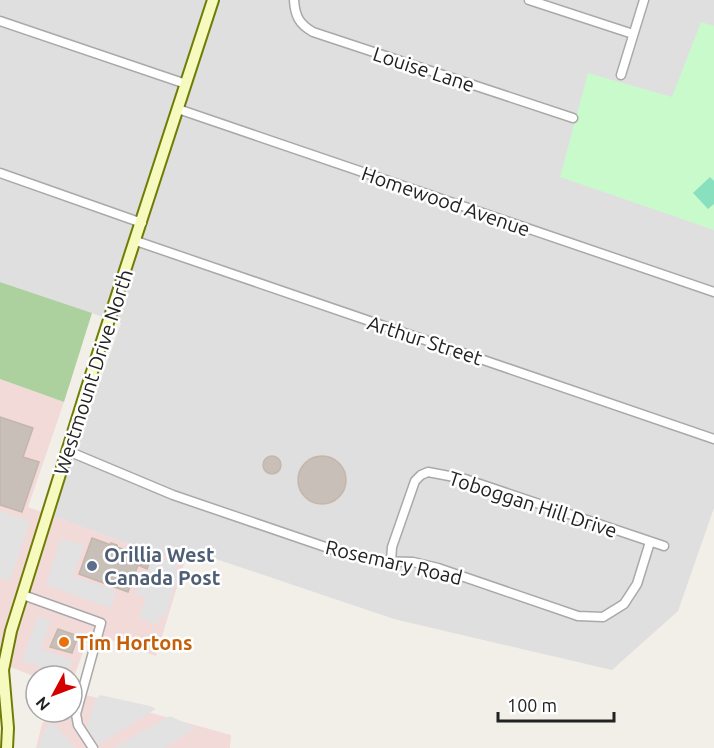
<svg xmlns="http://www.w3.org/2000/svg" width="714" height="748" font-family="Ubuntu,sans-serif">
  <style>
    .residential { fill: #e0dfdf }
    .commercial { fill: #f2dad9 }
    .forest { fill: #add19e }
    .park { fill: #c8facc }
    .pitch { fill: #88e0be }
    .parking { fill: #e2e2e2 }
    .building { fill: #c7bfb8; stroke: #c4b6ab; stroke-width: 1.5 }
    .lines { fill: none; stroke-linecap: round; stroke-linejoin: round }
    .street-casing { stroke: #a9a9a9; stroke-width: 11 }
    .secondary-casing { stroke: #707d05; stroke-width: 14 }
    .street { stroke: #fff; stroke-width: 8 }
    .secondary { stroke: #f7fabf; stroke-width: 10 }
    .service-dot { fill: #5c6f8a; stroke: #fff; stroke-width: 2 }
    .food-dot { fill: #e8710a; stroke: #fff; stroke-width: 2 }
    .labels { text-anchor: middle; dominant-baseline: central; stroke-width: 5; stroke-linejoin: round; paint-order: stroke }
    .street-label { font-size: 20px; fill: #222; stroke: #fff }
    .service-label { font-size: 20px; font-weight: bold; fill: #4e5e75; stroke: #fff; text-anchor: start }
    .food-label { font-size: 20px; font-weight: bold; fill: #c56008; stroke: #fff; text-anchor: start }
  </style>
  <rect width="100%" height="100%" fill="#f2efe9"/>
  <!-- residential -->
  <polygon class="residential" points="0,0 714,0 714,508 678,611 612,670 394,619 192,551 184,564 52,516 121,323 0,282"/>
  <!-- commercial -->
  <g class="commercial">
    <polygon points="0,379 64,402 28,507 184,564 156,656 90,632 72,683 72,676 36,677 0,663"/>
    <polygon points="72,691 231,735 230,748 36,748 42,724 52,712 72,712"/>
  </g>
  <!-- forest -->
  <polygon class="forest" points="0,282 92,313 64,402 0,379"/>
  <!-- park -->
  <polygon class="park" points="701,22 714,26 714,230 560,177 588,73 672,97"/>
  <!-- pitch -->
  <polygon class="pitch" points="710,177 714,181 714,204 708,209 693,193"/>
  <!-- parking -->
  <g class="parking">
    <polygon points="0,511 30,521 10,581 0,578"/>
    <polygon points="61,538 84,545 73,576 116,591 111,608 46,585"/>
    <polygon points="165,559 178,564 175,571 179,572 166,615 163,618 159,618 157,625 139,618 146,597 135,594 144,571 147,572 151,563 162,566"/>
    <polygon points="38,616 51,621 41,649 73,660 67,676 22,661"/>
    <polygon points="100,695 150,706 156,709 98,745 87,728 95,701"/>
    <polygon points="170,716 196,728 164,748 113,748"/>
    <polygon points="52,721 75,748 38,748 44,731"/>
  </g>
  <!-- building -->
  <g class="building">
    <polygon points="0,417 33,428 23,457 39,462 22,512 0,505"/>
    <circle cx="322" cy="480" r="24"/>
    <circle cx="272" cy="465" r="9"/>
    <polygon points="92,538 111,545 111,543 117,545 117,547 151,559 147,569 138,565 128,592 79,574"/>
    <polygon points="58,629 78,636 72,653 50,647"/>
  </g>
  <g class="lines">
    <!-- street casing -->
    <g class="street-casing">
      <g id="street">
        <path d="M294,0c1,16 5,24 19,32l260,86"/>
        <polyline points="529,0 633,34"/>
        <polyline points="0,21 186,84"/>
        <polyline points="621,75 644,0"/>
        <polyline points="178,109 714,292"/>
        <polyline points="0,173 142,223"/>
        <polyline points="136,241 714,439"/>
        <polyline points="68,451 173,495 340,552 378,561 413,562 438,568 578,616 603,617 624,604 637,584 650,542"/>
        <polyline points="391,561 392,547 415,481 421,475 428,472 465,479 664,546"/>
        <polyline points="23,595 101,623 76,714 78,725 93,748"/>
      </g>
    </g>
    <!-- secondary casing -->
    <g class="secondary-casing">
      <polyline id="secondary" points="7,748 8,728 3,670 11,631 90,378 213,0"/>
    </g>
    <!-- street -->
    <use href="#street" class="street"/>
    <!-- secondary -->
    <use href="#secondary" class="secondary"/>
  </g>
  <!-- markers -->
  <circle class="service-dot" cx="92" cy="566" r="6"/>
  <circle class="food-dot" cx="64" cy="642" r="6"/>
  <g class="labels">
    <!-- street labels -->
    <g class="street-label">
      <text transform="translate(424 69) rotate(18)">Louise Lane</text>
      <text transform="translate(446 201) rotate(19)">Homewood Avenue</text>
      <text transform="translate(425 340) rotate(18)">Arthur Street</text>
      <text transform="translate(93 372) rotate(-72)">Westmount Drive North</text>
      <text transform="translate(533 504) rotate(18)">Toboggan Hill Drive</text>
      <text transform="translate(394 562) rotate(13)">Rosemary Road</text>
    </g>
    <!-- service labels -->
    <g class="service-label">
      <text x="104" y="554">Orillia West<tspan x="104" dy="23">Canada Post</tspan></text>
    </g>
    <!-- food labels -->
    <g class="food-label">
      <text x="76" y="642">Tim Hortons</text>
    </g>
  </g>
  <!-- north arrow -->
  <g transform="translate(54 694) rotate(229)"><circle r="28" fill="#ffffff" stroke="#a7a7a7" stroke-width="1.5"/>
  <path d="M0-4.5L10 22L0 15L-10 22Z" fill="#d40000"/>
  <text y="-9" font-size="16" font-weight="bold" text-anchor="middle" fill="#222222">N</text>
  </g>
  <!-- scale -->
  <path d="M498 712v9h116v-9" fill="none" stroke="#222222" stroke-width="3"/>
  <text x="507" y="712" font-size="18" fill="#222222" stroke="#ffffff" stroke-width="4.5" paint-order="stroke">100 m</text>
</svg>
